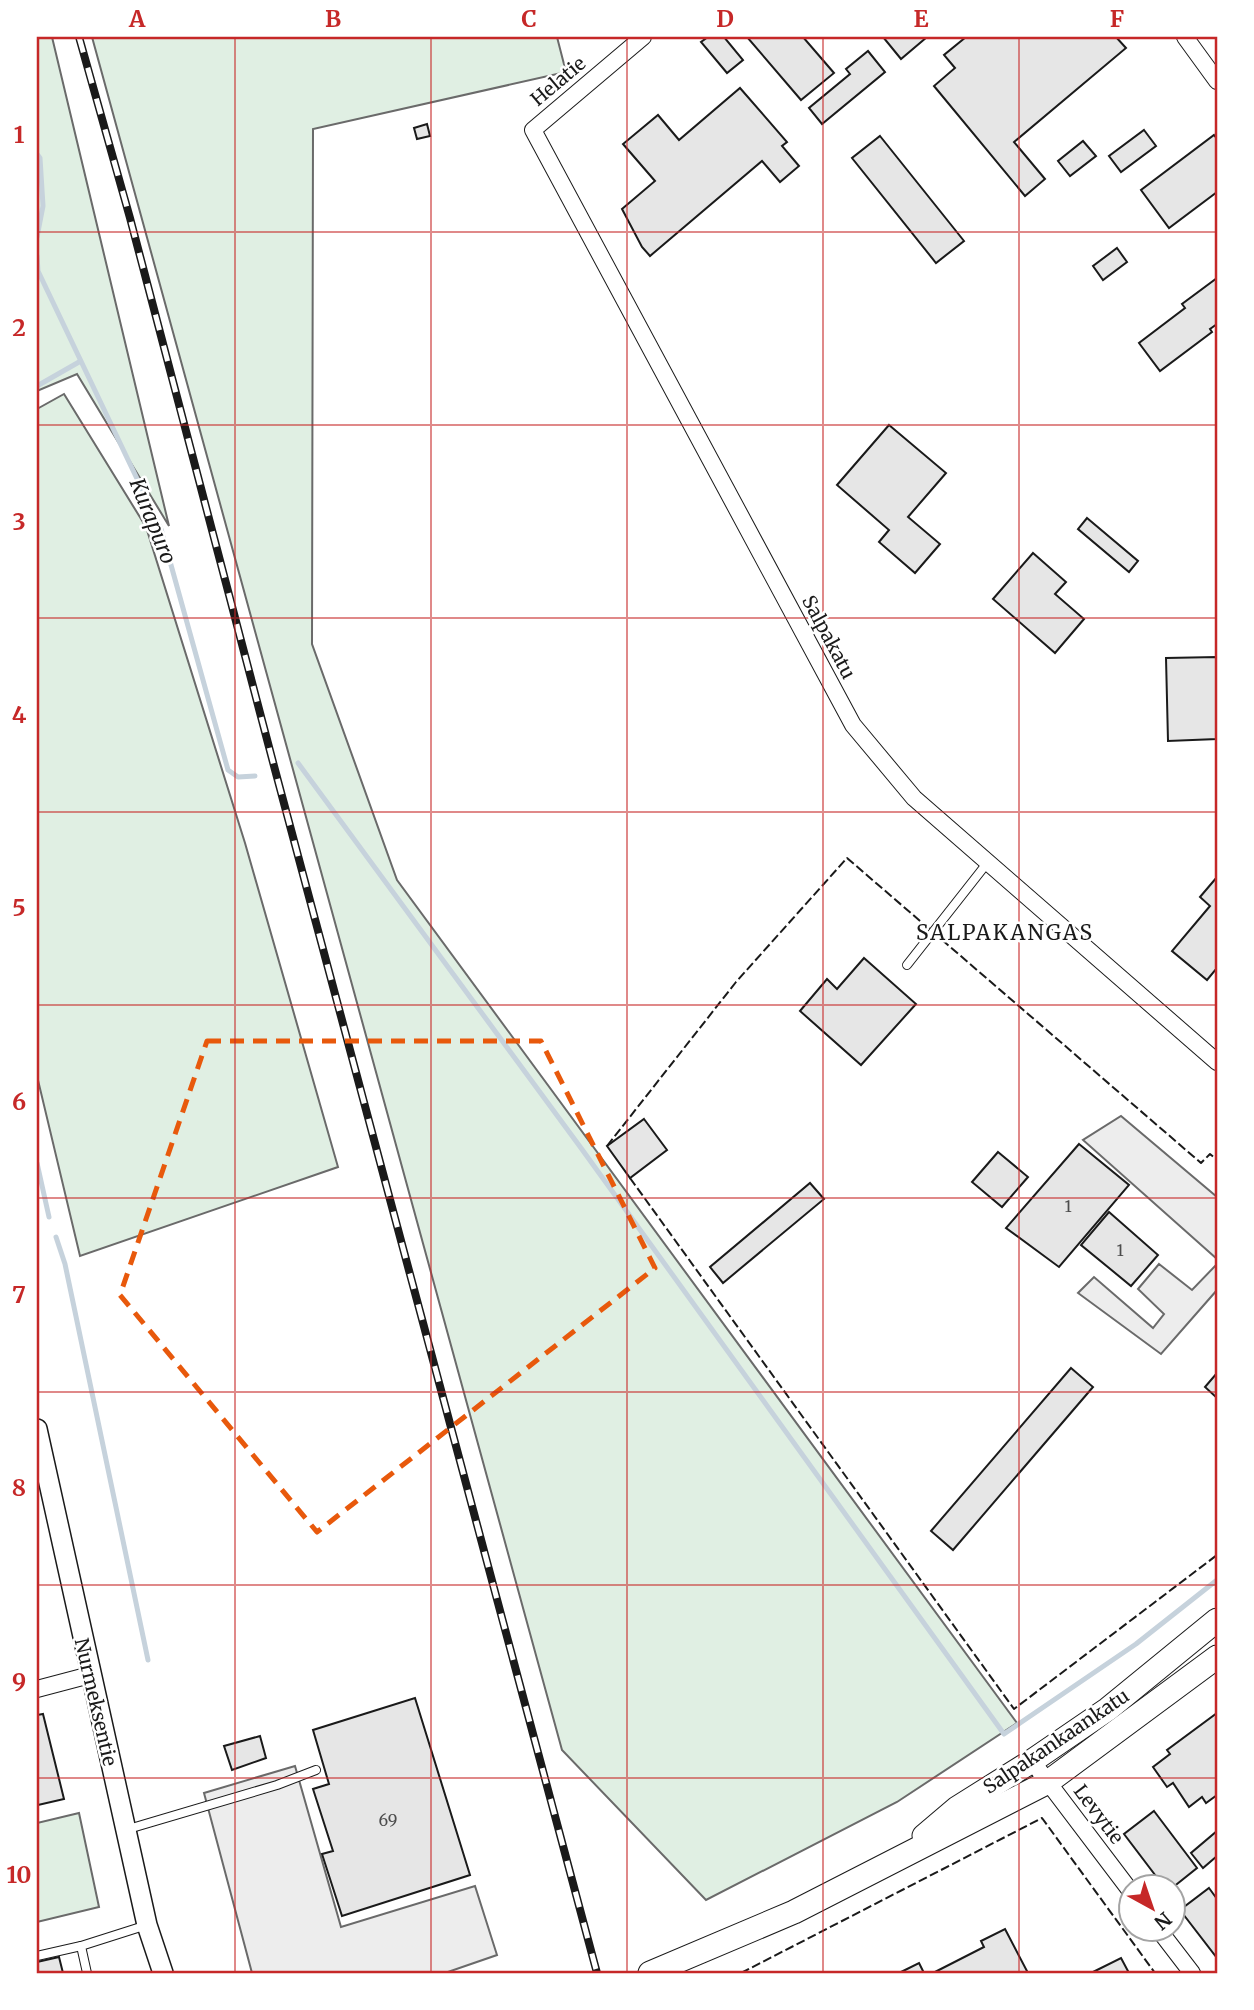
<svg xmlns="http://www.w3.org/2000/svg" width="1254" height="2010" font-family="Merriweather,serif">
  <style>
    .green { fill: #e0efe3; stroke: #6a6a6a; stroke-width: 2 }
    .parking { fill: #ededed; stroke: #6a6a6a; stroke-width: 2 }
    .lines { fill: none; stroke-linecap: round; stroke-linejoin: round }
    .stream { stroke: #c6d2dc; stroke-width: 5 }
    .building { fill: #e6e6e6; stroke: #1a1a1a; stroke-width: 2 }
    .service-casing { stroke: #1a1a1a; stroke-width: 10 }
    .minor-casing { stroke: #1a1a1a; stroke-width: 18 }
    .tertiary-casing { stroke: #1a1a1a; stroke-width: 22 }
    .secondary-casing { stroke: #1a1a1a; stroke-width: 25 }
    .service { stroke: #fff; stroke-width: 8 }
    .minor { stroke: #fff; stroke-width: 16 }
    .tertiary { stroke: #fff; stroke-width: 19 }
    .secondary { stroke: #fff; stroke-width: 23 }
    .rail-casing { stroke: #1a1a1a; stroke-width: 8 }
    .rail { stroke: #fff; stroke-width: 5; stroke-dasharray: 16; stroke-linecap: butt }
    .fence { stroke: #1a1a1a; stroke-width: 2; stroke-dasharray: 9 3.5; stroke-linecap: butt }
    .marked { fill: none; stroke: #e8590c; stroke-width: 5; stroke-dasharray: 14 9; stroke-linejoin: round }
    .grid { fill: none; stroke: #c62828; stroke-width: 2; stroke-opacity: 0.55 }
    .labels { text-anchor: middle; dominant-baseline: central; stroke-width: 5; stroke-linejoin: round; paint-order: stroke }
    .number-label { font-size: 16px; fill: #4d4d4d }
    .street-label { font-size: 19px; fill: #1a1a1a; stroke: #fff }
    .water-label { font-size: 21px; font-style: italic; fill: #1a1a1a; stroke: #fff }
    .neighbourhood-label { font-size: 21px; letter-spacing: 2px; fill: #1a1a1a; stroke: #fff }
    .neatline { fill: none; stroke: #c62828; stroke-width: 2.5 }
    .grid-label { font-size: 23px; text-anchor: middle; font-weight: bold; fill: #c62828 }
  </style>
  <rect width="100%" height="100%" fill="#fff"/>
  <!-- green -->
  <g class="green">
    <polygon points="37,37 52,37 169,526 77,374 37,391"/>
    <polygon points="92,37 557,37 566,72 313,129 312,644 397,880 1017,1723 897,1802 706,1900 562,1750"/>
    <polygon points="64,394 146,527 245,843 338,1167 80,1256 37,1076 37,409"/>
    <polygon points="79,1813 99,1907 37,1922 37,1823"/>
  </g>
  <!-- parking -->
  <g class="parking">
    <polygon points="1121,1116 1217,1197 1217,1259 1083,1140"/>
    <polygon points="1159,1264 1192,1290 1217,1264 1217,1290 1161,1354 1078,1293 1094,1277 1153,1328 1164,1314 1138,1289"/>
    <polygon points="295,1766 341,1927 475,1886 497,1955 445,1973 252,1973 204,1793"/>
  </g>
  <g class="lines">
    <!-- stream -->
    <g class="stream">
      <polyline points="37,154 40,158 43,206 37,237"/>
      <polyline points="37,256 38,271 161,529 228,770 238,777 255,776"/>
      <polyline points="37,386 79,362"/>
      <polyline points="298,763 581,1148 1004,1734 1136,1644 1217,1580"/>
      <polyline points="37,1163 49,1217"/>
      <polyline points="56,1237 65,1264 148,1660"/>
    </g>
  </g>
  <!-- building -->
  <g class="building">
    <polygon points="708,37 724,37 743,60 727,73 701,42"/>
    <polygon points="747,37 803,37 834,73 801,100"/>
    <polygon points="883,37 927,37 901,59"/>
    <polygon points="966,37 1116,37 1126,48 1014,142 1045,179 1025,196 934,86 955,68 944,55"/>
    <polygon points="868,51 885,72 822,124 809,108 850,74 846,69"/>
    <polygon points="740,88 787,142 782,146 799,166 780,182 762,161 650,256 642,247 622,209 655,181 623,144 658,115 679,140"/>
    <polygon points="427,124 430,136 417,139 414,128"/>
    <polygon points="1144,130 1156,146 1121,172 1109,156"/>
    <polygon points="1214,135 1217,139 1217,192 1169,228 1141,190"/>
    <polygon points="880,136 964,241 936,263 852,158"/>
    <polygon points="1083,141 1096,156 1070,176 1058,161"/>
    <polygon points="1117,248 1127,262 1103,280 1093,266"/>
    <polygon points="1217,278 1217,324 1210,329 1212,332 1160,371 1139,343 1185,308 1182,304"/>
    <polygon points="889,425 946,473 908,517 940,544 915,573 879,542 889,530 837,485"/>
    <polygon points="1087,518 1138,561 1129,572 1078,529"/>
    <polygon points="1033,553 1066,582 1055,594 1084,619 1055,653 993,599"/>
    <polygon points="1217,657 1217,739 1168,741 1166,658"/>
    <polygon points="1217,877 1217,968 1207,980 1172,951 1210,906 1200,897"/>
    <polygon points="864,958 916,1004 861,1065 800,1011 827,979 837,989"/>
    <polygon points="644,1119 667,1150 630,1178 607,1146"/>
    <polygon points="1079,1144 1129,1185 1059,1267 1006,1228"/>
    <polygon points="998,1152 1028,1177 1002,1207 972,1182"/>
    <polygon points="810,1183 824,1199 723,1283 710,1267"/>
    <polygon points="1109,1212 1158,1255 1131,1286 1081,1245"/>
    <polygon points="1071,1368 1093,1387 953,1550 931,1531"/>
    <polygon points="1217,1373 1217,1398 1205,1387"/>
    <polygon points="415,1698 470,1875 342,1916 322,1854 333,1851 313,1789 329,1784 313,1730"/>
    <polygon points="1217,1713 1217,1795 1206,1803 1202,1797 1189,1807 1173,1783 1167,1787 1153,1767 1170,1754 1167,1750"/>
    <polygon points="43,1714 64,1799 38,1805 37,1715"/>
    <polygon points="260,1736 266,1758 232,1770 224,1746"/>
    <polygon points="1154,1811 1197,1868 1172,1888 1165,1888 1124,1834"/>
    <polygon points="1217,1831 1217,1856 1203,1868 1191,1853"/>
    <polygon points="1209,1888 1217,1899 1217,1958 1180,1910"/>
    <polygon points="1005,1929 1028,1973 933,1973 984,1947 981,1941"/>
    <polygon points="59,1957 63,1973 37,1973 37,1962"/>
    <polygon points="1121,1958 1129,1973 1091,1973"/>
    <polygon points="919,1963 924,1973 899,1973"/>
  </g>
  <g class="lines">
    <!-- service casing -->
    <g class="service-casing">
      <g id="service">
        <polyline points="907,965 988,862"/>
        <polyline points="125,1830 277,1785 316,1770"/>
        <polyline points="37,1956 81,1946"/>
        <polyline points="87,1973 81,1946 147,1925"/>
      </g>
    </g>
    <!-- minor casing -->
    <g class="minor-casing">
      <g id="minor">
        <polyline points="643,37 533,130 853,725 914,798 1217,1062"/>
        <polyline points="1185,37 1217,81"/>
        <polyline points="37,1689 90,1675"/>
        <polyline points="1032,1761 1132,1893"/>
        <polyline points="1159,1930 1192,1973"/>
      </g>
    </g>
    <!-- tertiary casing -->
    <g class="tertiary-casing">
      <polyline id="tertiary" points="37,1429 147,1925 163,1973"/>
    </g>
    <!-- secondary casing -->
    <g class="secondary-casing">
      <g id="secondary">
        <polyline points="924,1836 957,1808 1032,1761 1108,1709 1217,1620"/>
        <polyline points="650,1973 794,1912 1048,1782 1217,1657"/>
      </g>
    </g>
    <!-- service -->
    <use href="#service" class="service"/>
    <!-- minor -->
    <use href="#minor" class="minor"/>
    <!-- tertiary -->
    <use href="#tertiary" class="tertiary"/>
    <!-- secondary -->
    <use href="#secondary" class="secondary"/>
    <!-- rail casing -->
    <g class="rail-casing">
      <polyline id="rail" points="79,37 130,218 274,766 597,1973"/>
    </g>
    <!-- rail -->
    <use href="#rail" class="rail"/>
    <!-- fence -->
    <g class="fence">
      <polyline points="607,1146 736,982 847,858 1201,1163 1210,1154 1217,1160"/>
      <polyline points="630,1178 1014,1709 1217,1555"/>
      <polyline points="741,1973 1042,1818 1155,1973"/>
    </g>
  </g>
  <!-- marked area -->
  <path class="marked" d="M207,1041h334l114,227 -338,264 -197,-237z"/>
  <!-- grid -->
  <path class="grid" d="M235,37v1936M431,37v1936M627,37v1936M823,37v1936M1019,37v1936M37,232h1180M37,425h1180M37,618h1180M37,812h1180M37,1005h1180M37,1198h1180M37,1392h1180M37,1585h1180M37,1778h1180"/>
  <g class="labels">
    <!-- number labels -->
    <g class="number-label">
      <text x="1068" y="1206">1</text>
      <text x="1120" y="1250">1</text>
      <text x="388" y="1820">69</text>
    </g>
    <!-- street labels -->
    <g class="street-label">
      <text transform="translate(558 81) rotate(-40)">Helatie</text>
      <text transform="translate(829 637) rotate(62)">Salpakatu</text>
      <text transform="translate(96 1702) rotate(77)">Nurmeksentie</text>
      <text transform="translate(1056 1741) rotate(-34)">Salpakankaankatu</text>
      <text transform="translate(1099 1814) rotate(53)">Levytie</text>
    </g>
    <!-- water labels -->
    <g class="water-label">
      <text transform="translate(153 521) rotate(68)">Kurapuro</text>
    </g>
    <!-- neighbourhood labels -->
    <g class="neighbourhood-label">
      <text x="1005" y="932">SALPAKANGAS</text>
    </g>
  </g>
  <!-- border -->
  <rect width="1254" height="2010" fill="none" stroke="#ffffff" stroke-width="77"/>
  <!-- north arrow -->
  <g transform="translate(1152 1908) rotate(140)"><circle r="33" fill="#ffffff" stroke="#a3a3a3" stroke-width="2"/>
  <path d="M0-5L12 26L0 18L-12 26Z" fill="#c62828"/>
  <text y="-10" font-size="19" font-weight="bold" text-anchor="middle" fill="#1a1a1a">N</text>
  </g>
  <rect x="38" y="38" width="1178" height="1934" class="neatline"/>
  <g class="grid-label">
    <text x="137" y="27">A</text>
    <text x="333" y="27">B</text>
    <text x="529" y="27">C</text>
    <text x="725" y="27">D</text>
    <text x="921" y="27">E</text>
    <text x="1117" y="27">F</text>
    <text x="19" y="143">1</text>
    <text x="19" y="336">2</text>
    <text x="19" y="530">3</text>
    <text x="19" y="723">4</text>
    <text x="19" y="916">5</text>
    <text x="19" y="1110">6</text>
    <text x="19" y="1303">7</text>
    <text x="19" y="1496">8</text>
    <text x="19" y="1690">9</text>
    <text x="19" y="1883">10</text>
  </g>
</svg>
